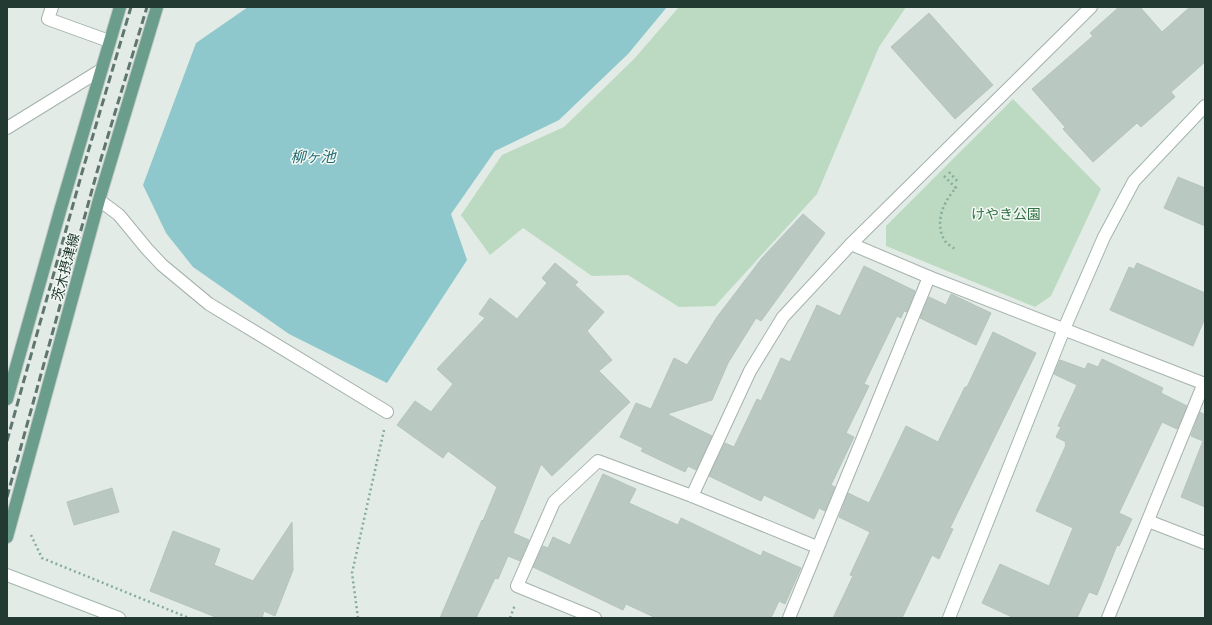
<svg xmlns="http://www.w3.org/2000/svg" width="1212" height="625" font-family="Commissioner,'Noto Sans JP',sans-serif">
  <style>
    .green { fill: #bcdac1 }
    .water { fill: #8ec8cc }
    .building { fill: #bac8c2; stroke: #b5c4bc }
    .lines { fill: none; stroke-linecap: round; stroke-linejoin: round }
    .lane-casing { stroke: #a5b2ac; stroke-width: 14 }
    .street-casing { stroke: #a5b2ac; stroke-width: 14 }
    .secondary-casing { stroke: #a1b6ac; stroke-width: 14 }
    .primary-casing { stroke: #c1c8c6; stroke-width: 14 }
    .path { stroke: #85ac9c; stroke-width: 2.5; stroke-dasharray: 2 3; stroke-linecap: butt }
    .lane { stroke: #fff; stroke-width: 12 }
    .street { stroke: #fff; stroke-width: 12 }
    .secondary { stroke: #fff; stroke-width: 12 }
    .primary { stroke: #6a9d8b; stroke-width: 12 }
    .rail { stroke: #5e766d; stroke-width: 3; stroke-dasharray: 8 4; stroke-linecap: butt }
    .labels { text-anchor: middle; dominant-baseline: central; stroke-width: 3; stroke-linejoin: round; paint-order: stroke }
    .park-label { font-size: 14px; fill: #316e42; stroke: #f2f8f4 }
    .street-label { font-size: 14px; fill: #233a32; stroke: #f2f8f4 }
    .water-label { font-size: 15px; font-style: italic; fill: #226c71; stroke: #f2f8f4 }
  </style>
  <rect width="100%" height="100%" fill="#e2ebe6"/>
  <!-- green -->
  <g class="green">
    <polygon points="679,7 906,7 879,47 817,194 715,306 679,307 628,275 592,276 523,228 490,255 461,215 502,155 564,127 634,59"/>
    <polygon points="1013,99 1101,189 1051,296 1035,307 886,246 886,226"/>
  </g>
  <!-- water -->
  <polygon class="water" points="248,7 667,7 628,54 559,120 495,151 451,214 467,260 387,383 289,334 193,267 166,233 143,185 196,43"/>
  <!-- building -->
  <g class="building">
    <polygon points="1119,7 1140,7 1162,32 1190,7 1205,7 1205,62 1171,92 1175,97 1141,127 1137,123 1093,162 1063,129 1065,127 1032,89 1093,36 1090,33"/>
    <polygon points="929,13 993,85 955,119 891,47"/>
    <polygon points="1178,177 1205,188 1205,226 1164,208"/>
    <polygon points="803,214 825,233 761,321 756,318 728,363 712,400 667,414 712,436 696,470 688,466 685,472 641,451 643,448 620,437 636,403 651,409 674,358 687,365 717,317 762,258"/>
    <polygon points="555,263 578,282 575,285 604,312 587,331 612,360 599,371 630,402 552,476 541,464 513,533 529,540 520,561 508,556 498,579 495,578 476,618 440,618 482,520 483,521 497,487 448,451 443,458 397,425 415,401 431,412 453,384 437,369 485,318 479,314 490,298 517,319 547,283 542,278"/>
    <polygon points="1137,263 1205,293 1205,318 1193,346 1110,310 1129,267 1134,269"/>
    <polygon points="864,266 915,291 907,312 904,311 901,318 897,316 864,384 869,386 846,433 854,437 831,485 835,487 825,511 819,508 814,519 764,495 761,501 709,476 725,443 734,447 757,399 761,401 781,358 790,362 817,305 840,316"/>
    <polygon points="951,294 991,313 976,345 920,318 929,297 946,305"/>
    <polygon points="993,332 1036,353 950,528 953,529 939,559 932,555 902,618 833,618 853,576 850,575 870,532 839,517 848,493 869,503 906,426 938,442 965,387 967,387"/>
    <polygon points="1102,359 1163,388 1161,393 1187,406 1177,429 1162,422 1119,513 1132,519 1119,546 1117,545 1097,595 1089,592 1077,618 1014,618 982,603 1000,564 1049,586 1073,528 1036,511 1066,445 1065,444 1066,442 1056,437 1061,427 1058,426 1077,385 1054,374 1060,360 1085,369 1088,363 1098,367"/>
    <polygon points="1200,412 1205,415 1205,507 1181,497 1203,441 1191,436"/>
    <polygon points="603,474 636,489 629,503 678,525 681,518 761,556 763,551 801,568 785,604 779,601 771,618 656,618 626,604 623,610 533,567 543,546 548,548 553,537 570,545"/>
    <polygon points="112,488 119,512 74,525 67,502"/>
    <polygon points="292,522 293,570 275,616 264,611 262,618 218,618 150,591 173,531 220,549 214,565 253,581"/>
  </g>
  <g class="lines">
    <!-- lane casing -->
    <g class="lane-casing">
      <polyline id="lane" points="52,7 48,19 109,41"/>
    </g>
    <!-- street casing -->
    <g class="street-casing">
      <g id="street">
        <polyline points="7,128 101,70"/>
        <polyline points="99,200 119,215 147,249 162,265 209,304 387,412"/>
        <polyline points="851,244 929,277 1205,384"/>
        <polyline points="692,496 750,371 783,317 851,244 1091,7"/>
        <polyline points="1148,521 1205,543"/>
        <polyline points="595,618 517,586 554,502 598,461 692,496 817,547"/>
        <polyline points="789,618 929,277"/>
        <polyline points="1108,618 1204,383"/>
      </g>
    </g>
    <!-- secondary casing -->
    <g class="secondary-casing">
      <g id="secondary">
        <polyline points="7,575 119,618"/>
        <polyline points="949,618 1064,329 1104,237 1134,181 1205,106"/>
      </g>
    </g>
    <!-- primary casing -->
    <g class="primary-casing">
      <g id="primary">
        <polyline points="7,399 60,211 120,7"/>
        <polyline points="7,537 99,200 157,7"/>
      </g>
    </g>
    <!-- path -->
    <g class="path">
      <polyline points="949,172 959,183"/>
      <path d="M944,176l12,12c-13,14 -22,35 -11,53 2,3 7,6 10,8"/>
      <polyline points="31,535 42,558 189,618"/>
      <polyline points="358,618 352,573 384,430"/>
      <polyline points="510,618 515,605"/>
    </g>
    <!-- lane -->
    <use href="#lane" class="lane"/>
    <!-- street -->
    <use href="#street" class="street"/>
    <!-- secondary -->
    <use href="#secondary" class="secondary"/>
    <!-- primary -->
    <use href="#primary" class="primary"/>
    <!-- rail -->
    <g class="rail">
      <polyline points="7,441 83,169 131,7"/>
      <polyline points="7,497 97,172 147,7"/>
    </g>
  </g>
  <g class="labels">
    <!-- park labels -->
    <g class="park-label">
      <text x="1006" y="213">けやき公園</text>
    </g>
    <!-- street labels -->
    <g class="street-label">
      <text transform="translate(65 267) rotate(-75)">茨木摂津線</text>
    </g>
    <!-- water labels -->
    <g class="water-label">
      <text x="313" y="156">柳ヶ池</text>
    </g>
  </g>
  <!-- border -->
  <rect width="1212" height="625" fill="none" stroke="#233a32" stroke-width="16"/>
</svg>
